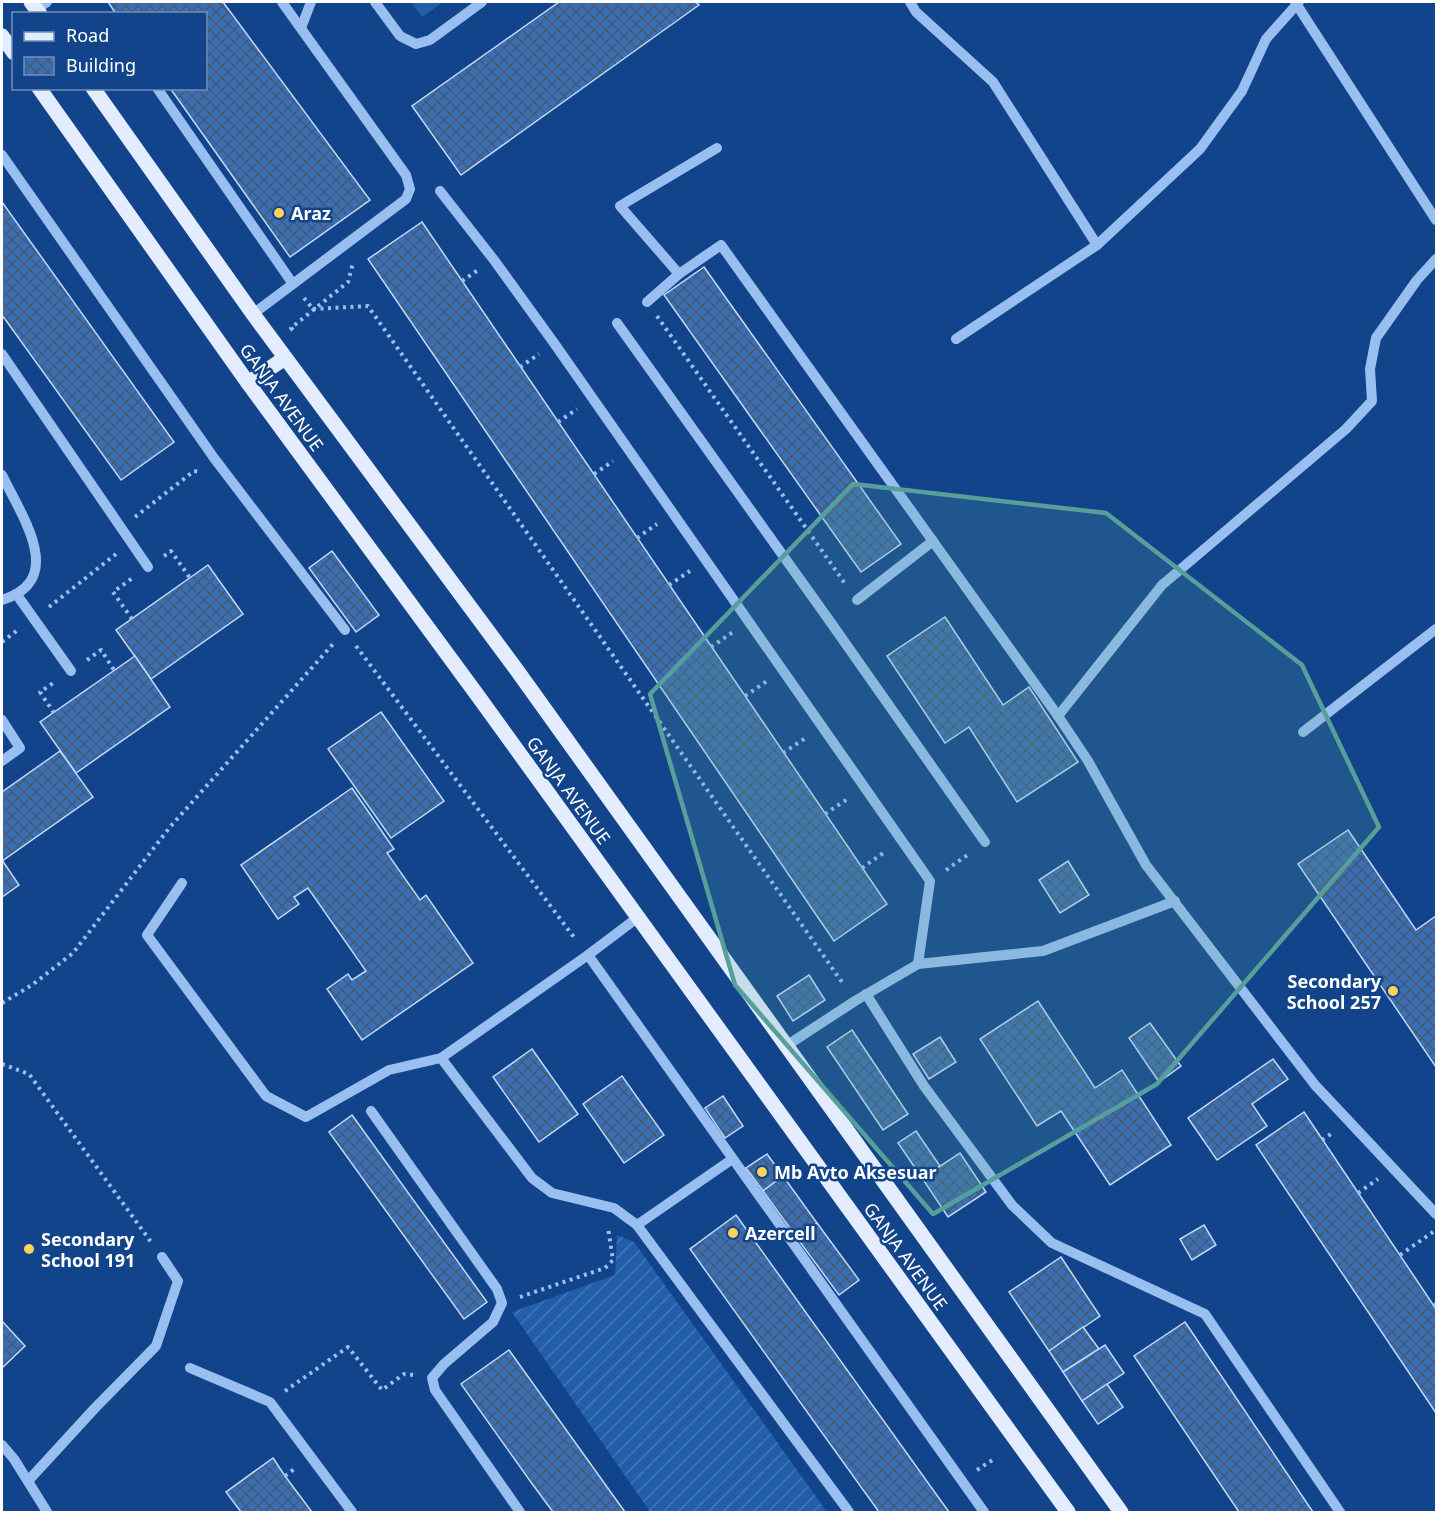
<svg xmlns="http://www.w3.org/2000/svg" width="1438" height="1514" font-family="'Noto Sans',sans-serif">
  <style>
    .grass { fill: #235eab }
    .garden { fill: url(#garden-furrows) }
    .building { fill: url(#building-cross-hatch); stroke: #c0dafc; stroke-width: 1.5 }
    .lines { fill: none; stroke-linecap: round; stroke-linejoin: round }
    .path { stroke: #99bff1; stroke-width: 4; stroke-dasharray: 3 4.5; stroke-linecap: butt }
    .minor { stroke: #99bff1; stroke-width: 10 }
    .major { stroke: #e3edff; stroke-width: 15 }
    .marked { fill: #579f9a; fill-opacity: 0.2; stroke: #579f9a; stroke-width: 4.5; stroke-linejoin: round }
    .poi-dot { fill: #ffd259; stroke: #12448b; stroke-width: 2 }
    .labels { text-anchor: middle; dominant-baseline: central; stroke-width: 5; stroke-linejoin: round; paint-order: stroke }
    .poi-label { font-size: 18px; font-weight: bold; fill: #fff; stroke: #12448b; text-anchor: start }
    .street-label { font-size: 18px; fill: #fff; stroke: #12448b }
  </style>
  <defs>
    <pattern id="garden-furrows" width="10" height="10" patternUnits="userSpaceOnUse" patternTransform="scale(1.5)"><rect width="10" height="10" fill="#235eab"/><path d="M-1 1l2-2M0 10L10 0M9 11l2-2" fill="none" stroke="#4476b8"/></pattern>
    <pattern id="building-cross-hatch" width="8" height="8" patternUnits="userSpaceOnUse" patternTransform="scale(1.5)"><rect width="8" height="8" fill="#3a6fb5"/><path d="M0 0l8 8M0 8l8-8" fill="none" stroke="#455a76"/></pattern>
  </defs>
  <rect width="100%" height="100%" fill="#12448b"/>
  <!-- grass -->
  <polygon class="grass" points="411,2 443,2 422,17"/>
  <!-- garden -->
  <polygon class="garden" points="617,1235 634,1242 827,1512 650,1512 512,1312 615,1275"/>
  <!-- building -->
  <g class="building">
    <polygon points="108,2 223,2 370,200 290,257 170,88 206,88 206,14 116,14"/>
    <polygon points="559,2 696,2 699,5 461,175 412,106"/>
    <polygon points="2,202 174,442 121,480 2,315"/>
    <polygon points="422,222 887,904 834,941 368,259"/>
    <polygon points="704,267 901,544 861,572 664,295"/>
    <polygon points="332,551 379,615 356,632 309,568"/>
    <polygon points="208,565 243,614 151,679 116,630"/>
    <polygon points="945,617 1003,705 1029,687 1078,762 1017,802 969,727 945,743 887,656"/>
    <polygon points="135,656 170,707 76,773 40,722"/>
    <polygon points="381,712 444,801 391,838 328,749"/>
    <polygon points="60,751 93,797 2,861 2,792"/>
    <polygon points="352,788 394,849 387,853 420,900 426,895 473,963 362,1040 327,989 348,974 352,980 366,971 308,888 294,897 299,904 278,919 241,865"/>
    <polygon points="1348,830 1416,930 1436,916 1436,1067 1298,864"/>
    <polygon points="2,860 19,885 2,897"/>
    <polygon points="1068,861 1089,895 1060,913 1039,880"/>
    <polygon points="809,975 825,1000 793,1021 777,996"/>
    <polygon points="1038,1001 1095,1088 1122,1070 1171,1145 1110,1185 1061,1111 1037,1126 980,1039"/>
    <polygon points="1150,1023 1181,1066 1159,1082 1129,1038"/>
    <polygon points="852,1030 908,1114 883,1130 827,1047"/>
    <polygon points="940,1037 956,1062 929,1079 913,1054"/>
    <polygon points="532,1049 578,1114 539,1142 493,1077"/>
    <polygon points="1273,1059 1288,1079 1252,1104 1267,1126 1217,1160 1188,1118"/>
    <polygon points="622,1076 664,1135 624,1163 583,1104"/>
    <polygon points="723,1096 743,1126 725,1138 705,1108"/>
    <polygon points="1304,1112 1436,1309 1436,1413 1256,1145"/>
    <polygon points="352,1115 487,1302 464,1319 329,1132"/>
    <polygon points="916,1131 940,1166 922,1178 898,1143"/>
    <polygon points="960,1153 986,1192 948,1217 922,1178"/>
    <polygon points="767,1154 783,1176 763,1191 746,1168"/>
    <polygon points="783,1176 817,1223 797,1238 763,1191"/>
    <polygon points="736,1215 949,1512 879,1512 690,1249"/>
    <polygon points="817,1223 859,1280 839,1295 797,1238"/>
    <polygon points="1204,1225 1216,1245 1192,1260 1180,1239"/>
    <polygon points="1061,1257 1100,1316 1049,1351 1009,1292"/>
    <polygon points="2,1321 25,1346 2,1368"/>
    <polygon points="1185,1322 1218,1371 1313,1512 1239,1512 1134,1356"/>
    <polygon points="1083,1327 1099,1349 1063,1372 1049,1351"/>
    <polygon points="1105,1345 1124,1373 1082,1401 1063,1372"/>
    <polygon points="509,1350 625,1512 553,1512 533,1485 461,1384"/>
    <polygon points="1107,1384 1123,1407 1098,1424 1082,1401"/>
    <polygon points="273,1458 285,1476 312,1512 241,1512 226,1492"/>
  </g>
  <g class="lines">
    <!-- path -->
    <g class="path">
      <polyline points="462,281 478,270"/>
      <polyline points="304,298 313,309"/>
      <polyline points="313,309 368,306 844,985"/>
      <polyline points="657,316 846,585"/>
      <polyline points="293,330 291,328 348,282 353,263"/>
      <polyline points="520,367 539,354"/>
      <polyline points="558,422 577,409"/>
      <polyline points="594,474 613,461"/>
      <polyline points="135,517 194,471 201,472"/>
      <polyline points="637,538 657,524"/>
      <polyline points="164,556 171,551 190,578"/>
      <polyline points="669,585 690,571"/>
      <polyline points="49,607 116,554"/>
      <polyline points="132,619 113,592 134,577"/>
      <polyline points="2,642 19,629"/>
      <polyline points="356,646 576,940"/>
      <polyline points="711,647 733,632"/>
      <polyline points="87,660 101,650 114,670"/>
      <polyline points="745,696 767,681"/>
      <polyline points="54,713 40,692 56,681"/>
      <polyline points="783,753 807,737"/>
      <polyline points="825,814 849,798"/>
      <polyline points="862,868 886,851"/>
      <polyline points="946,870 969,854"/>
      <polyline points="2,1003 32,985 73,953 170,827 333,644"/>
      <polyline points="2,1064 29,1074 151,1242"/>
      <polyline points="1322,1140 1334,1132"/>
      <polyline points="1358,1193 1378,1179"/>
      <polyline points="1400,1255 1433,1232"/>
      <polyline points="520,1297 605,1268 613,1260 608,1228"/>
      <polyline points="1434,1306 1436,1304"/>
      <polyline points="285,1391 348,1347 382,1390 404,1374 414,1375"/>
      <polyline points="977,1470 994,1459"/>
      <polyline points="285,1476 297,1467"/>
    </g>
    <!-- minor -->
    <g class="minor">
      <polyline points="375,2 400,36 416,44 430,40 482,2"/>
      <polyline points="910,2 916,12 993,82 1097,245"/>
      <polyline points="1295,2 1436,220"/>
      <polyline points="36,9 47,2"/>
      <polyline points="301,28 311,2"/>
      <polyline points="157,88 293,284"/>
      <polyline points="717,148 620,206 679,274 721,245 1058,716 1088,761 1146,865 1315,1085 1436,1214"/>
      <polyline points="2,155 214,458 345,630"/>
      <polyline points="440,191 494,260 554,343 930,881 918,964"/>
      <polyline points="647,302 679,274"/>
      <polyline points="253,314 406,199 410,189 406,175 282,2"/>
      <polyline points="617,323 829,620 985,842"/>
      <polyline points="956,339 1097,245 1200,149 1242,91 1266,39 1299,2"/>
      <polyline points="2,354 148,567"/>
      <path d="M2,475c19,40 66,105 0,125"/>
      <polyline points="17,595 71,671"/>
      <polyline points="857,600 933,541"/>
      <polyline points="1058,716 1162,585 1346,429 1372,401 1370,369 1376,338 1417,280 1436,259"/>
      <polyline points="2,720 20,748 2,761"/>
      <polyline points="1303,732 1436,629"/>
      <polyline points="182,883 147,935 266,1096 306,1117 389,1070 441,1058 588,955 637,918"/>
      <polyline points="588,955 984,1512"/>
      <polyline points="866,994 924,1086 1012,1205 1052,1243 1205,1314 1340,1512"/>
      <polyline points="786,1046 855,1001 918,964 1043,951 1175,901"/>
      <polyline points="441,1058 532,1178 552,1193 614,1208 637,1225 849,1512"/>
      <polyline points="371,1111 497,1289 502,1303 493,1322 444,1364 432,1378 435,1390 520,1512"/>
      <polyline points="637,1225 731,1160"/>
      <polyline points="190,1368 270,1402 352,1512"/>
      <polyline points="2,1445 14,1459 47,1512"/>
      <polyline points="28,1481 95,1408 156,1346 178,1281 162,1257"/>
    </g>
    <!-- major -->
    <g class="major">
      <polyline points="31,2 40,14"/>
      <polyline points="2,36 14,53"/>
      <polyline points="39,88 248,383 478,696 1068,1512"/>
      <polyline points="93,88 253,314 516,669 1121,1512"/>
      <polyline points="248,383 285,358"/>
    </g>
  </g>
  <!-- marked area -->
  <path class="marked" d="M853,484l253,29 196,152 77,162 -222,257 -224,130 -198,-229 -85,-291z"/>
  <!-- markers -->
  <g class="poi-dot">
    <circle cx="279" cy="213" r="6"/>
    <circle cx="1393" cy="991" r="6"/>
    <circle cx="762" cy="1172" r="6"/>
    <circle cx="733" cy="1233" r="6"/>
    <circle cx="29" cy="1249" r="6"/>
  </g>
  <g class="labels">
    <!-- poi labels -->
    <g class="poi-label">
      <text x="291" y="213">Araz</text>
      <text x="1381" y="981" text-anchor="end">Secondary<tspan x="1381" dy="21">School 257</tspan></text>
      <text x="774" y="1172">Mb Avto Aksesuar</text>
      <text x="745" y="1233">Azercell</text>
      <text x="41" y="1239">Secondary<tspan x="41" dy="21">School 191</tspan></text>
    </g>
    <!-- street labels -->
    <g class="street-label">
      <text transform="translate(282 397) rotate(54)">GANJA AVENUE</text>
      <text transform="translate(569 790) rotate(54)">GANJA AVENUE</text>
      <text transform="translate(906 1256) rotate(54)">GANJA AVENUE</text>
    </g>
  </g>
  <!-- border -->
  <rect width="1438" height="1514" fill="none" stroke="#ffffff" stroke-width="6"/>
  <!-- legend -->
  <rect x="12" y="12" width="195" height="78" fill="#12448b" stroke="#718fb9" stroke-width="1.5"/>
  <rect x="24" y="32" width="30" height="9" fill="#e3edff" stroke="#718fb9" stroke-width="1.5"/>
  <text x="66" y="42" font-size="18" fill="#ffffff">Road</text>
  <rect x="24" y="57" width="30" height="18" fill="url(#building-cross-hatch)" stroke="#718fb9" stroke-width="1.5"/>
  <text x="66" y="72" font-size="18" fill="#ffffff">Building</text>
</svg>
